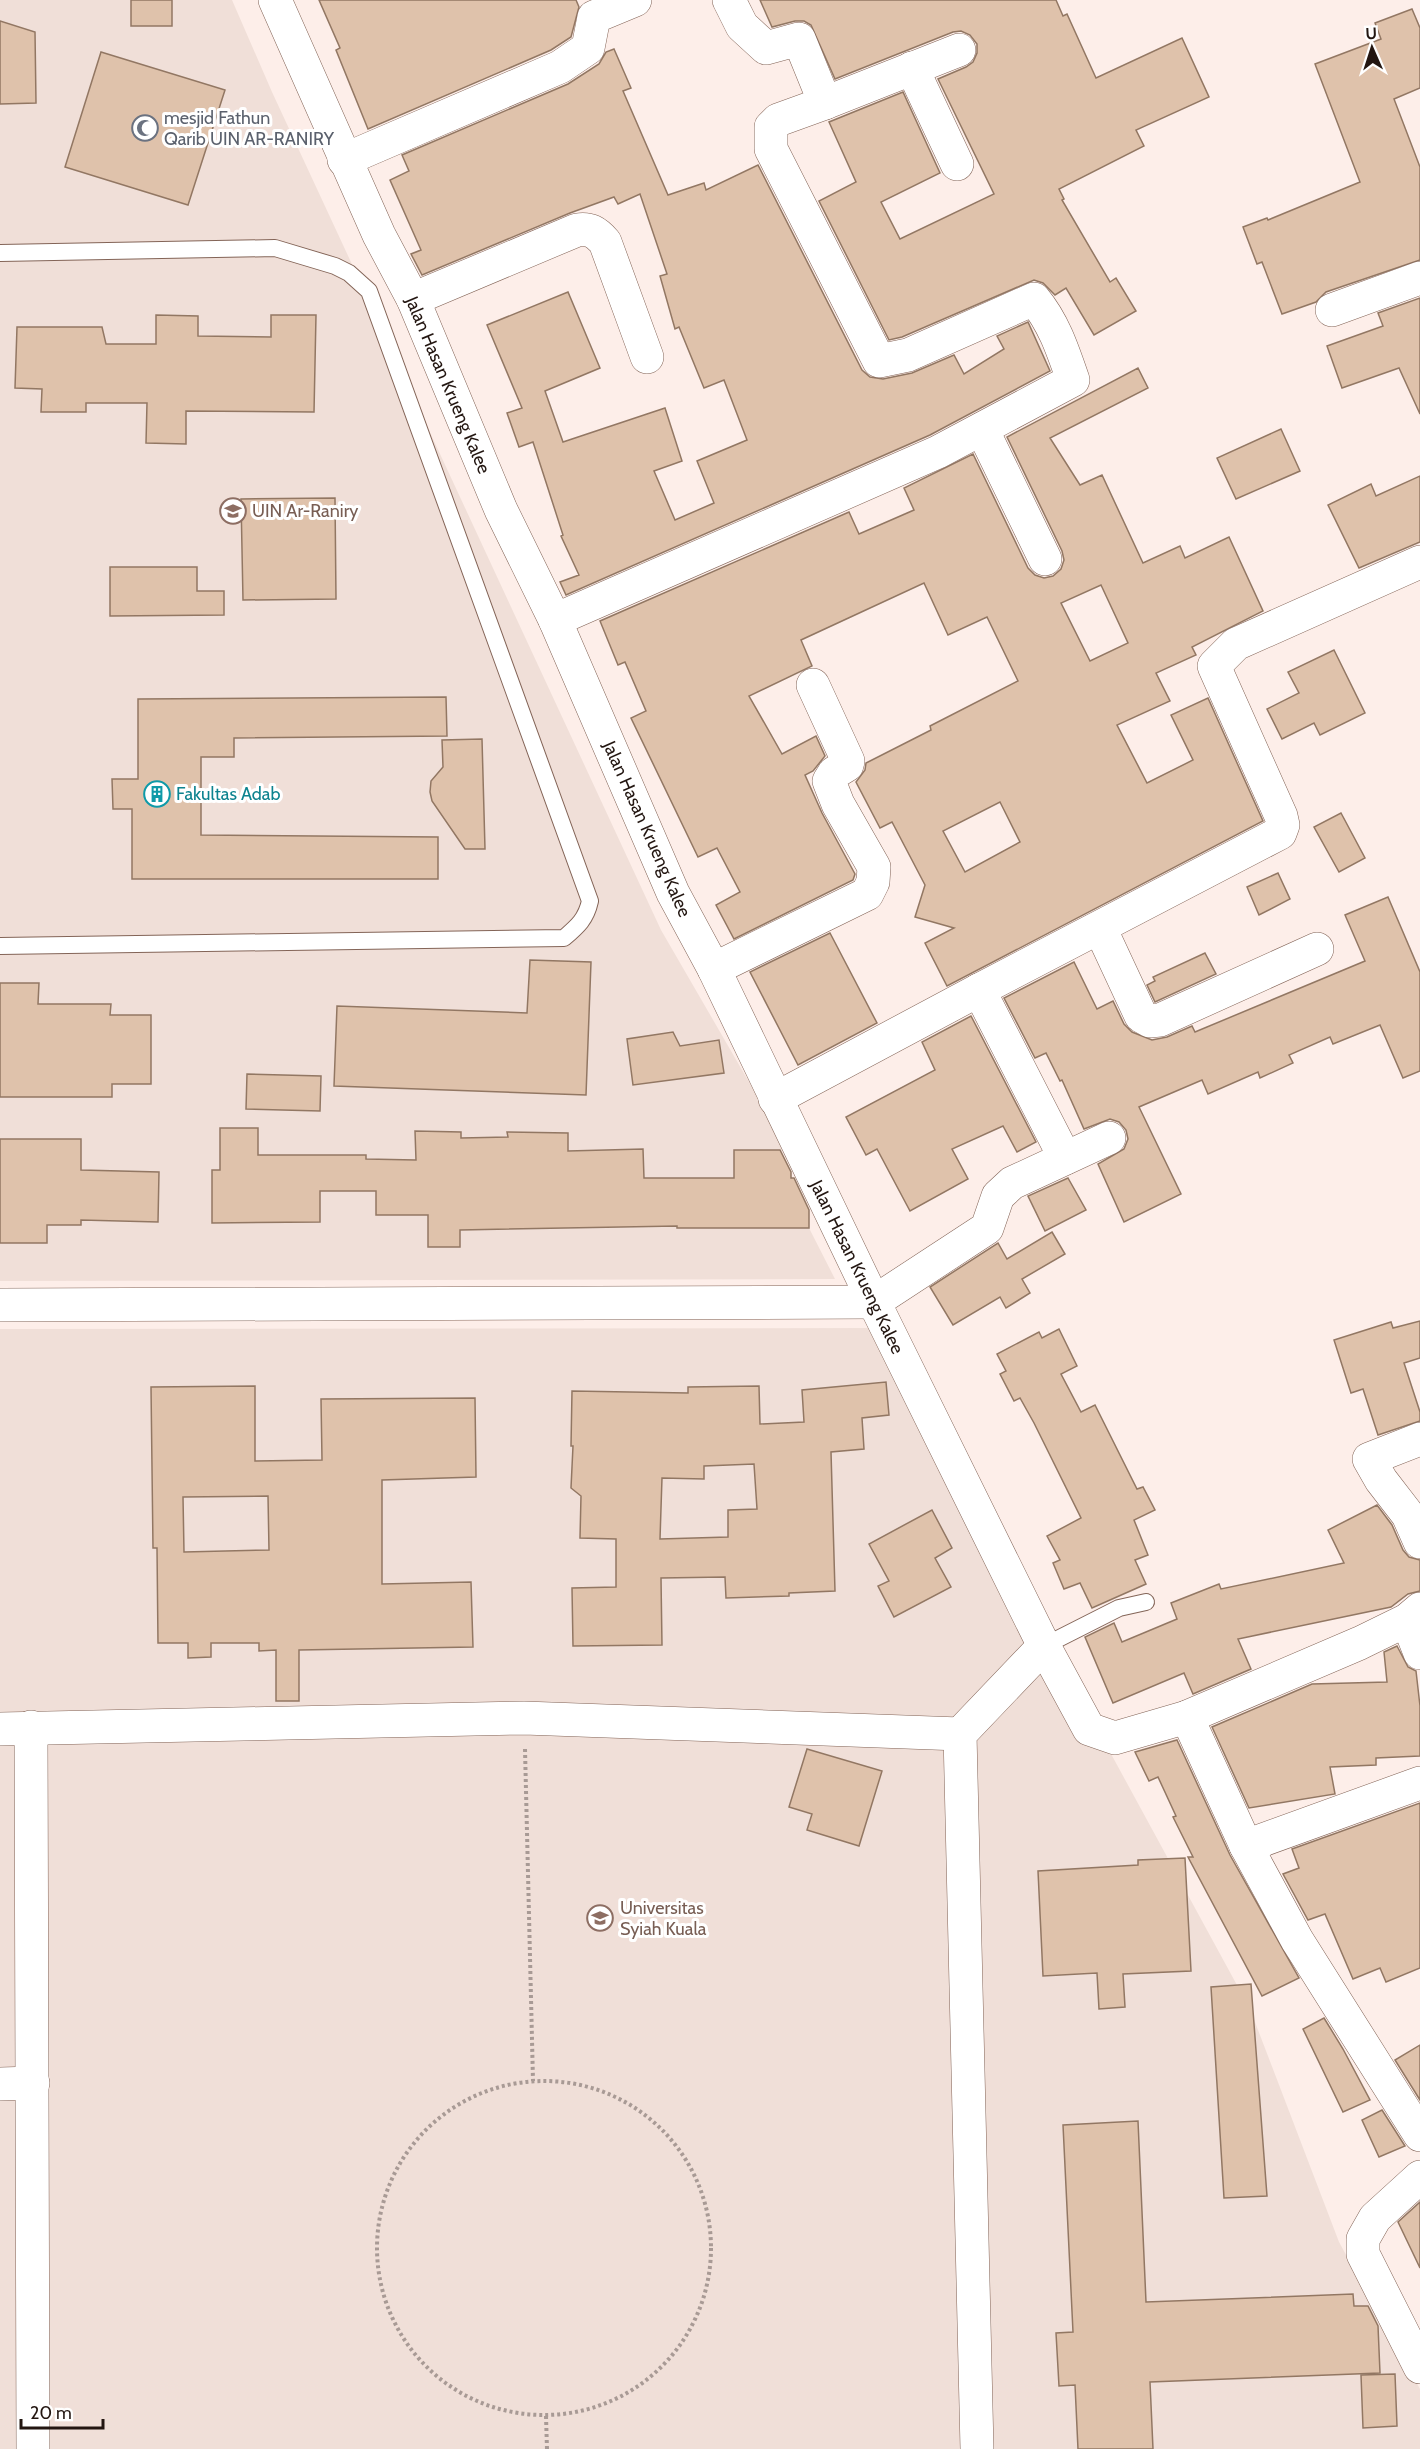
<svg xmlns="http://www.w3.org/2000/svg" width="1420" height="2449" font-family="Cabin,sans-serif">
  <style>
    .built { fill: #f0dfd8 }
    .building { fill: #dfc2ab; stroke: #927763; stroke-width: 1.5; fill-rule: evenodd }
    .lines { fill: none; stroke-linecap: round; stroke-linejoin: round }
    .service-casing { stroke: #836457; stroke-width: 18 }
    .minor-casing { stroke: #836457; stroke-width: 34 }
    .tertiary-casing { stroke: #836457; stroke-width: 34 }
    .path { stroke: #a89a95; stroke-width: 4; stroke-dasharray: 3 3; stroke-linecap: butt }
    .service { stroke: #fff; stroke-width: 16 }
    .minor { stroke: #fff; stroke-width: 33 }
    .tertiary { stroke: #fff; stroke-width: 33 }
    .labels { text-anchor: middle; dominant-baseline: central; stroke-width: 6; stroke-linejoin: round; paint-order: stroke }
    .worship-label { font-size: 18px; fill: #5b616d; stroke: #fff; text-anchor: start }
    .street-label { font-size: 18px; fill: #231611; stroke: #fff }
    .education-label { font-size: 18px; fill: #785e54; stroke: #fff; text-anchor: start }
    .culture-label { font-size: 18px; fill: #0d838f; stroke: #fff; text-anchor: start }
  </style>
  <rect width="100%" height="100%" fill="#fdeee9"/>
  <!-- built -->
  <g class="built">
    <polygon points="0,0 232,0 272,92 661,930 771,1120 809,1228 835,1279 0,1281"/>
    <polygon points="879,1328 1250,2009 1339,2242 1420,2389 1420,2449 0,2449 0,1329"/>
  </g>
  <!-- building -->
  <g class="building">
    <rect x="131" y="0" width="41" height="26"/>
    <polygon points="319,0 576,0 579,7 571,37 551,50 368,129 336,50 340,48"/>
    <polygon points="760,0 1056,0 1063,16 1067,14 1096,78 1182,38 1209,97 1136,130 1144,146 1059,189 1064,199 1062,200 1110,282 1116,278 1136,311 1094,335 1066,288 1055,295 1043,283 1034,280 902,337 889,340 819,201 856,182 829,122 903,92 940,173 881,202 900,239 994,194 938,79 966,67 973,62 977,53 977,44 970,35 961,31 953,32 835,79 811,25 804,21 795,21 772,27"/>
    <polygon points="1412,9 1420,28 1420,88 1394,99 1420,167 1420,260 1326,292 1316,302 1282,314 1262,262 1257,264 1243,227 1267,218 1268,220 1360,182 1315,64 1381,39 1375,23"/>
    <polygon points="0,21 35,32 36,103 0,104"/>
    <polygon points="614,49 631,88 623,91 668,195 704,183 706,190 758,165 862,370 870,377 883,379 912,373 954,355 964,374 1004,349 997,336 1028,322 1050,371 930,435 566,595 560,582 579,575 561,536 563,535 533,442 519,447 507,413 522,408 487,325 568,292 600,368 545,391 563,442 665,408 682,461 654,471 675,520 714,503 697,461 747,440 724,380 704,388 679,327 675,329 660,276 667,274 640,194 618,204 614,197 570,213 422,275 411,254 421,250 390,180 409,171 402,155 568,84 599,64 606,52"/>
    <polygon points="101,52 225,90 188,205 65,167"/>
    <polygon points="1420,298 1420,414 1399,368 1342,388 1327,346 1383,326 1378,313"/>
    <polygon points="156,315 198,316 198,336 271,337 271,315 316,315 314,412 186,411 186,444 146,443 147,403 86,403 86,412 41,412 42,389 15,388 17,327 102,327 106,344 156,344"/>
    <path d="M1138,368l10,20 -98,50 30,47 22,-10 41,88 37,-17 5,12 44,-21 34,74 -71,36 4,8 -40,18 14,28 -53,24 30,58 46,-23 -22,-45 37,-17 55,123 -316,165 -22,-43 29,-15 -39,-11 10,-32 -33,-63 -12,6 -24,-46 9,-12 1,-7 65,-33 -1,-4 88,-45 -31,-64 -39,18 -24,-52 -123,57 11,26 -63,30 33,58 34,-18 9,20 -12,15 -8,4 17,38 33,61 -2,6 -119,59 -18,-34 24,-13 -23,-44 -19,9 -67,-139 15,-7 -21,-49 -7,3 -18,-44 249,-109 10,22 55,-24 -10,-22 69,-34 55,114 7,7 9,3 9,-2 8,-7 3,-9 -2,-9 -55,-114zM1101,585l27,58 -38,18 -29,-58zM1000,802l20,40 -55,30 -22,-41z"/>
    <polygon points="1281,429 1300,471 1236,499 1217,458"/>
    <polygon points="1420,476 1420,542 1359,568 1328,505 1371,484 1376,496"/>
    <polygon points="335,498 336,599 243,600 241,499"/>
    <polygon points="110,567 197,567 197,591 224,591 224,615 110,616"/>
    <polygon points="1334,650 1365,713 1320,735 1314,723 1282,739 1267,709 1299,693 1288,672"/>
    <polygon points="446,697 447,736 234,738 234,757 201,757 201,835 438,837 438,879 132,879 132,809 113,809 112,779 138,779 138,699"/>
    <polygon points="482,739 485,849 465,849 432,801 430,792 431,781 443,767 442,740"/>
    <polygon points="1341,813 1365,858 1339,872 1314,827"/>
    <polygon points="1278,873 1290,899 1259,915 1247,887"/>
    <polygon points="1388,897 1420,972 1420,1071 1403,1078 1380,1025 1333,1044 1330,1037 1289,1055 1293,1063 1260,1078 1258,1072 1208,1094 1202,1080 1139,1107 1181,1194 1124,1222 1098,1164 1124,1149 1128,1139 1126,1130 1119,1122 1110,1119 1084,1129 1062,1080 1060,1081 1046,1053 1035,1058 1004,998 1074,962 1097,1009 1113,1001 1124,1024 1132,1032 1152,1040 1167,1037 1192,1026 1195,1032 1365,961 1345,915"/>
    <polygon points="830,933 877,1023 798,1065 750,972"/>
    <polygon points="1205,953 1216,974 1155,1002 1147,985 1155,981 1153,977"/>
    <polygon points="530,960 591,962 586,1095 334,1086 337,1006 527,1013"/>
    <polygon points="0,983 39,983 38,1004 111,1004 110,1015 151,1015 151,1084 112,1084 112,1097 0,1097"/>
    <polygon points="971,1016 1036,1142 1017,1152 1003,1126 952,1149 968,1179 910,1211 877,1149 866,1155 846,1117 935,1070 922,1042"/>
    <polygon points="673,1032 680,1046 719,1040 724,1073 633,1085 627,1039"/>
    <polygon points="247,1074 321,1076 320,1111 246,1109"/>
    <polygon points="220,1128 258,1128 258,1155 366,1155 366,1159 416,1160 415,1131 461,1132 461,1138 508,1137 507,1132 568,1133 568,1151 643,1149 644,1178 734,1178 734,1150 780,1150 791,1172 791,1178 794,1178 809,1210 809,1228 677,1228 677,1226 460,1230 460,1247 428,1247 428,1215 376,1215 376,1191 320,1191 320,1222 212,1223 212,1170 220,1170"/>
    <polygon points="0,1139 81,1139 81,1170 159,1172 158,1222 81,1220 81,1225 47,1225 47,1243 0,1243"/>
    <polygon points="1068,1178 1086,1210 1045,1231 1028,1196"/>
    <polygon points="1052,1232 1065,1254 1022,1279 1030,1293 1006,1308 1000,1297 953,1325 930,1287 998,1243 1007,1259"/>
    <polygon points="1420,1321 1420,1358 1404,1363 1420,1412 1420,1421 1378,1435 1363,1389 1351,1393 1334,1340 1391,1322 1393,1328"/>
    <polygon points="1059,1329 1077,1366 1061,1374 1081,1412 1095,1405 1137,1489 1143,1487 1155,1510 1134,1520 1148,1555 1135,1560 1146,1584 1092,1608 1080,1583 1064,1589 1053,1563 1060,1560 1047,1536 1081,1518 1034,1423 1020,1398 1014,1401 1000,1374 1006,1371 997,1354 1039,1332 1042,1338"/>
    <path d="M886,1382l3,33 -27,3 2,31 -33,3 4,139 -46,2v3l-63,2 -1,-21 -64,1 1,67 -89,1 -1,-58 44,-1v-48l-36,-1 1,-42 -10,-8 2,-42h-2l1,-55 116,2v-6l71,-1 1,38 44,-2 -2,-32zM754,1464l3,45 -29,1v27l-68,2 2,-61 42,1v-13z"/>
    <path d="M255,1386v75l67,-1 -1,-61 154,-1 1,79 -94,3v104l89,-2 2,65 -174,3v51h-23v-51l-17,1v-8h-48v14l-23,1v-15h-30l-1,-95h-4l-2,-161zM268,1496l1,54 -85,2 -1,-55z"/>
    <polygon points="1377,1505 1392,1525 1403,1550 1409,1557 1420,1560 1420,1591 1408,1594 1391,1607 1238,1639 1251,1669 1193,1694 1184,1673 1113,1703 1085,1637 1114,1623 1122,1642 1177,1619 1171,1603 1219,1584 1221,1589 1344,1563 1328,1530"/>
    <polygon points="932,1510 952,1548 935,1558 951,1587 894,1617 878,1586 889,1581 869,1544"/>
    <polygon points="1397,1646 1408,1667 1416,1671 1420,1706 1420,1756 1376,1758 1376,1765 1330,1767 1335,1794 1249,1808 1212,1727 1312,1684 1387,1682 1384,1652"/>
    <polygon points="1177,1740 1230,1855 1299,1978 1262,1996 1188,1857 1193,1857 1173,1817 1176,1816 1158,1777 1149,1781 1135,1752"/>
    <polygon points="807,1749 882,1771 859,1846 807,1830 812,1814 789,1807"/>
    <polygon points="1420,1803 1420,1968 1386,1982 1380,1968 1353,1979 1325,1914 1308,1920 1283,1874 1299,1868 1292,1849"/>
    <polygon points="1185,1858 1191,1971 1123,1974 1125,2007 1099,2009 1097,1973 1043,1976 1038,1871 1138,1865 1138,1860"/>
    <polygon points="1251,1984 1267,2196 1224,2198 1211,1987"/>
    <polygon points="1324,2018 1343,2049 1370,2100 1343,2112 1303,2029"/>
    <polygon points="1420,2045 1420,2100 1395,2060"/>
    <polygon points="1382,2110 1405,2146 1379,2157 1362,2120"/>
    <polygon points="1138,2121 1146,2302 1353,2294 1354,2306 1368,2306 1378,2326 1380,2373 1150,2382 1153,2449 1078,2449 1075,2385 1059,2386 1056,2333 1073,2332 1063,2125"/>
    <polygon points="1420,2202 1420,2268 1398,2222"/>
    <polygon points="1395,2374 1397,2426 1363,2428 1361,2375"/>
  </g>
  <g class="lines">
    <!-- service casing -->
    <g class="service-casing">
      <g id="service">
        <path d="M0,253l275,-5 60,18 14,7 20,18 221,610c-4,18 -12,25 -26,37l-564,8"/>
        <polyline points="1044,1646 1119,1608 1146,1602"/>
      </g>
    </g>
    <!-- minor casing -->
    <g class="minor-casing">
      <g id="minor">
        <polyline points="275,0 379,235 413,299 501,510 555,620 673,893 714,969 874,1302 1044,1646 1089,1729 1115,1738 1187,1717 1360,1643 1407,1620 1420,1609"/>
        <polyline points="912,68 957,164"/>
        <polyline points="825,103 959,50"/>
        <polyline points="344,160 560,67 588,48 594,17 635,0"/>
        <path d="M413,299l164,-69c13,-2 19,2 28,12l42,115"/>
        <polyline points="1332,310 1420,278"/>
        <polyline points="982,429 1045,559"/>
        <path d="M555,620l383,-168 135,-72c-10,-29 -19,-57 -39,-81l-126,56 -29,6 -108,-212v-22l7,-7 47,-17 -26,-64 -33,9 -24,-22 -13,-26"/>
        <polyline points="1100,928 1141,1016 1150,1021 1160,1020 1317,949"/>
        <polyline points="714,969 867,894 873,882 874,867 838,804 829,781 834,773 847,765 848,761 813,685"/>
        <polyline points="979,990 1065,1158"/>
        <polyline points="775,1099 979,990 1280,833 1283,825 1281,816 1214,666 1236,644 1420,562"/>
        <polyline points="0,1305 874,1302 987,1228 998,1196 1012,1183 1109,1138"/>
        <polyline points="1420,1439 1369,1459 1381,1480 1408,1515 1420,1542"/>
        <polyline points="1407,1620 1420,1653"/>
        <polyline points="1187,1717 1246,1846 1297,1940 1420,2135"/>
        <polyline points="31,1727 33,2449"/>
        <polyline points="0,1729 524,1718 960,1734"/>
        <polyline points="1246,1846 1420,1783"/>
        <polyline points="0,2084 33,2083"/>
        <polyline points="977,2449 960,1734 1044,1646"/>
      </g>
    </g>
    <!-- tertiary casing -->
    <g class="tertiary-casing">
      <polyline id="tertiary" points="1420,2177 1375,2218 1363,2239 1363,2254 1420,2367"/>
    </g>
    <!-- path -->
    <g class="path">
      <polyline points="525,1749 533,2081"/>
      <circle cx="544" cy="2248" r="167"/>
      <polyline points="546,2416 547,2449"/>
    </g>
    <!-- service -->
    <use href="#service" class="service"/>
    <!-- minor -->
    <use href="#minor" class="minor"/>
    <!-- tertiary -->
    <use href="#tertiary" class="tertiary"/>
  </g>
  <!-- icons -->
  <defs>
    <g id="mosque-ring" transform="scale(1.35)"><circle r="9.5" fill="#fff" stroke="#6b7280" stroke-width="1.5"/><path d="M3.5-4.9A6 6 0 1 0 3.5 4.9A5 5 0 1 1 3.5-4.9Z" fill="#6b7280"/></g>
    <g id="university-ring" transform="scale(1.35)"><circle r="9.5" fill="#fff" stroke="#8d6e63" stroke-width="1.5"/><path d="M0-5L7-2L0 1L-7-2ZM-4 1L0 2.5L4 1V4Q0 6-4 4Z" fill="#8d6e63"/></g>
    <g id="building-ring" transform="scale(1.35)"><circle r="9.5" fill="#fff" stroke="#0f9aa8" stroke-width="1.5"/><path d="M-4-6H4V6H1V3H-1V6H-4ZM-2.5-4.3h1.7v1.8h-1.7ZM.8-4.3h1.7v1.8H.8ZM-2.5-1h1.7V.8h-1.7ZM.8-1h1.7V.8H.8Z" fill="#0f9aa8"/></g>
  </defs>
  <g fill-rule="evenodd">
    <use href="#mosque-ring" x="145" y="128"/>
    <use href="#university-ring" x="233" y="511"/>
    <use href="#building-ring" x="157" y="794"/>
    <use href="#university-ring" x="600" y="1918"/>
  </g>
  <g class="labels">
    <!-- worship labels -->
    <g class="worship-label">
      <text x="164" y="118">mesjid Fathun<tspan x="164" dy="21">Qarib UIN AR-RANIRY</tspan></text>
    </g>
    <!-- street labels -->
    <g class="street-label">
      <text transform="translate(448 385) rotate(67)">Jalan Hasan Krueng Kalee</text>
      <text transform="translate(647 829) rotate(66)">Jalan Hasan Krueng Kalee</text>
      <text transform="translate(857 1267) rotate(64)">Jalan Hasan Krueng Kalee</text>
    </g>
    <!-- education labels -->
    <g class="education-label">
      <text x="252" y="511">UIN Ar-Raniry</text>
      <text x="620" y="1908">Universitas<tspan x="620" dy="21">Syiah Kuala</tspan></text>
    </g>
    <!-- culture labels -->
    <g class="culture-label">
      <text x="176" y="794">Fakultas Adab</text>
    </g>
  </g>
  <!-- north arrow -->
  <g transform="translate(1372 48) rotate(357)" stroke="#ffffff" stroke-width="4.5" paint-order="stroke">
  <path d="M0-4.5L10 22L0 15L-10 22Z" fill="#231611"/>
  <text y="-9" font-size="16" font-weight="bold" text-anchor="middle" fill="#231611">U</text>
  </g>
  <!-- scale -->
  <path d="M21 2419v9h82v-9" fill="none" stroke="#231611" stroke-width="3"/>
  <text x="30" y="2419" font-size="18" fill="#231611" stroke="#ffffff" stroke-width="4.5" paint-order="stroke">20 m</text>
</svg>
